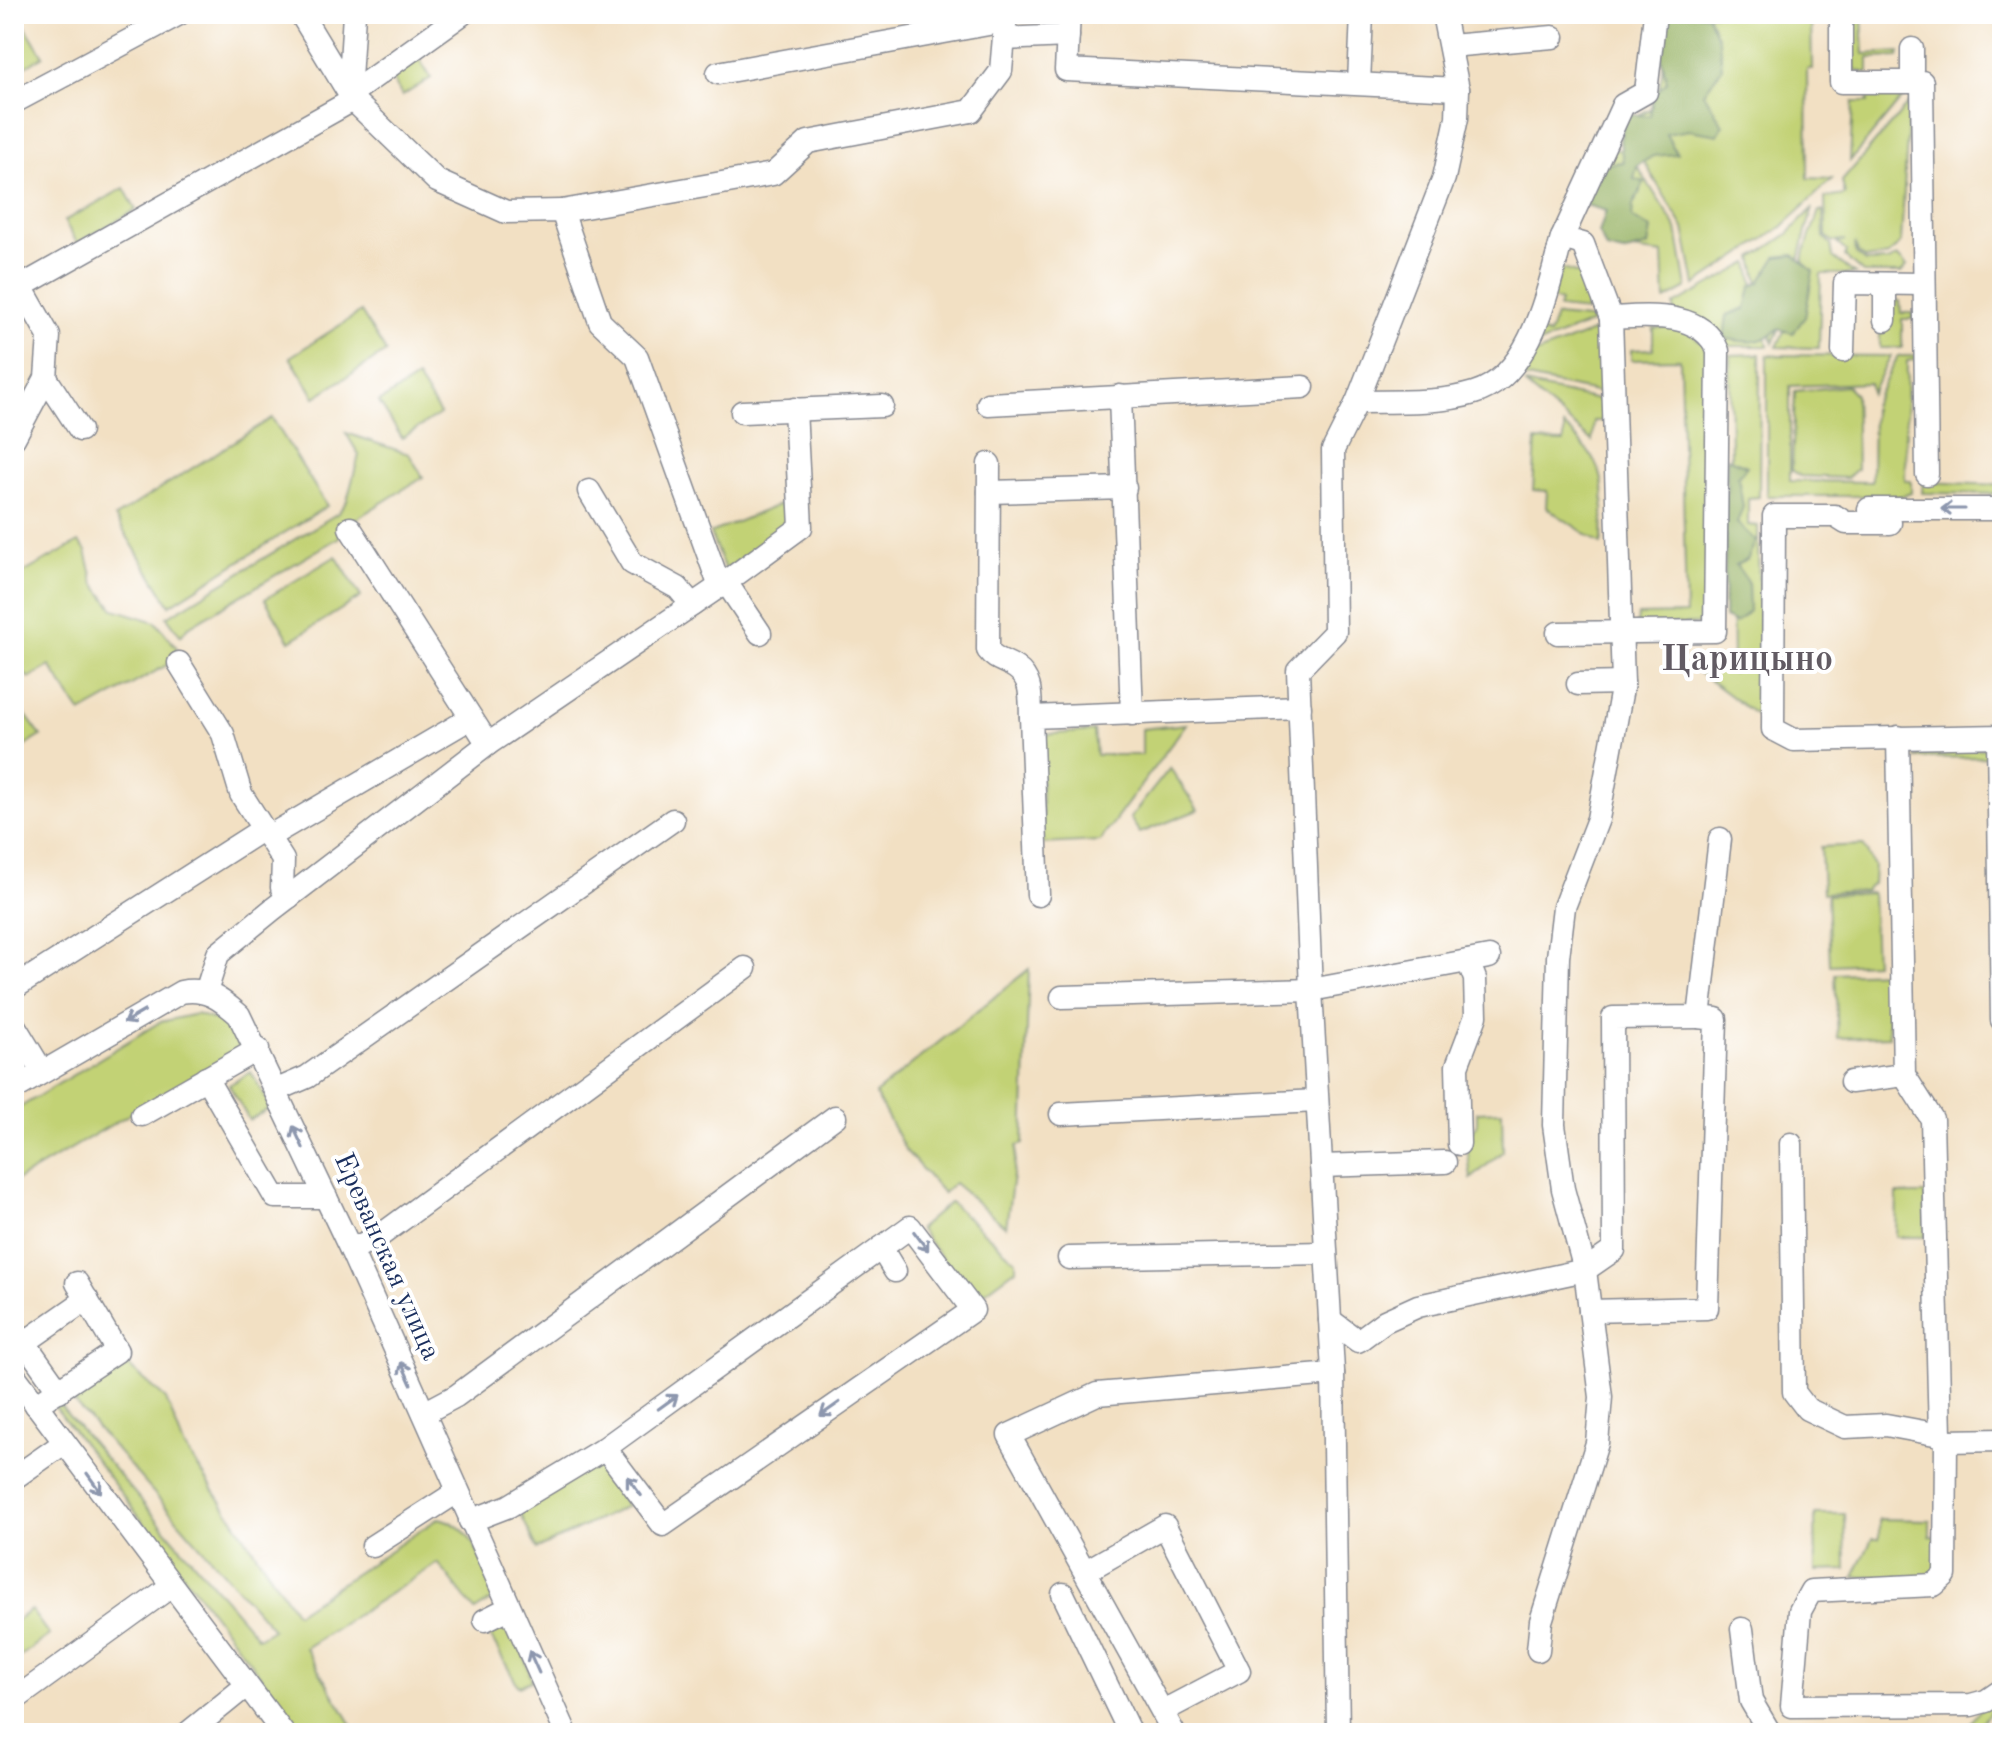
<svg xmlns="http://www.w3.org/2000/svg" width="2016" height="1747" font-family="'Old Standard TT',serif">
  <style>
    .green { fill: #c2d274; stroke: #6e8069; stroke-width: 2 }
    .forest { fill: #99b466; stroke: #5a7262; stroke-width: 2 }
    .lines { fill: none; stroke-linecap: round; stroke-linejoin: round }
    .minor-casing { stroke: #868890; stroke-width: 25 }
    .minor { stroke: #fff; stroke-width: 22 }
    .oneway { stroke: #8d97ae }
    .labels { text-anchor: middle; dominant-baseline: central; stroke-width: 8; stroke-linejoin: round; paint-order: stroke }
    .street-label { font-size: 28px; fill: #1b2f5e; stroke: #fff }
    .district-label { font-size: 36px; font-weight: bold; fill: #625b63; stroke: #fff }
  </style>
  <rect width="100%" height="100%" fill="#fff"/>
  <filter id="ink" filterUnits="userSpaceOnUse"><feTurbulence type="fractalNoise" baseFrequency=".0125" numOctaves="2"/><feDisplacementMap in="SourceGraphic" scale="16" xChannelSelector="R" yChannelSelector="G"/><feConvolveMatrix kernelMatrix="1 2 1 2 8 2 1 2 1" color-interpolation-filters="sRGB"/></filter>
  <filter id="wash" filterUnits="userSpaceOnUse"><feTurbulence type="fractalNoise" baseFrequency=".006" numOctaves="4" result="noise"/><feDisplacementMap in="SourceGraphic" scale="32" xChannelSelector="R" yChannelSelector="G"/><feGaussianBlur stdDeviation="1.8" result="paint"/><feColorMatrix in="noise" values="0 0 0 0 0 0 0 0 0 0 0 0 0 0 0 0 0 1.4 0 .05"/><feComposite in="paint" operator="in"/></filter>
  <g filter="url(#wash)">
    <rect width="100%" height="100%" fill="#f2e0c3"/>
    <!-- green -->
    <g class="green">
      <polygon points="1667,14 1811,14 1812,69 1807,69 1808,178 1832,179 1782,227 1695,285 1684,228 1621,124 1656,106 1665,57"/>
      <polygon points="1852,14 1862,14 1864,54 1900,52 1899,57 1869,58 1869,73 1855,71"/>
      <polygon points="19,16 43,56 14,73 14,19"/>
      <polygon points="416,54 431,78 402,96 388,71"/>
      <polygon points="1900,92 1904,96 1850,161 1853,102 1868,102 1868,93"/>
      <polygon points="1909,103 1901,242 1889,255 1866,259 1858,253 1855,243 1856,254 1866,262 1889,261 1897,256 1907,266 1901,273 1863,273 1845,257 1847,252 1837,243 1845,241 1833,242 1826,236 1825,198 1845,195 1842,181"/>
      <polygon points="1609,150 1627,150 1677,229 1687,288 1665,300 1663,254 1609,247 1615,212 1591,196"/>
      <polygon points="124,188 136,210 77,243 64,221"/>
      <path d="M1813,208c-15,46 -19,91 -40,135l-20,-85 35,-24z"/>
      <polygon points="1819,211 1823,211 1824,237 1831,244 1833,257 1855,274 1821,274 1819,348 1777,347 1796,304 1805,250"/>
      <polygon points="1749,263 1768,346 1724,346 1674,313 1674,305"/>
      <polygon points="1562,269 1579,274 1597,312 1558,308 1560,302 1550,298"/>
      <polygon points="1894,301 1900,301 1901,313 1912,313 1913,319 1902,319 1902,348 1880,348 1880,328"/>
      <polygon points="361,312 386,352 315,397 290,357"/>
      <polygon points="1556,316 1598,320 1529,348 1539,332 1549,335"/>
      <polygon points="1674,327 1687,330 1711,350 1710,624 1637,625 1638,615 1686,614 1680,359 1631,360 1631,350 1653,349 1653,328"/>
      <polygon points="1600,329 1601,393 1512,375 1527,357"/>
      <polygon points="1760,354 1759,497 1748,498 1748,525 1758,526 1760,705 1767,711 1767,723 1694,669 1733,673 1730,355"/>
      <polygon points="1767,355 1891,356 1871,394 1870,383 1790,386 1790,481 1872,482 1873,405 1898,356 1918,356 1918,359 1907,361 1905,480 1911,481 1911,493 1902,496 1767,496"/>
      <polygon points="417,378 440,414 402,438 379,402"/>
      <polygon points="1524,384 1603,401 1603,421 1594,421 1592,441"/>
      <polygon points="1847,386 1855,394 1857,469 1847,478 1800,476 1792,470 1795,391"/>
      <polygon points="272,418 327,506 170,605 115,517"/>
      <path d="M1564,426c49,45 39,57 38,119l-56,-38 1,-16 -14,-1 3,-49 28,1z"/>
      <polygon points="346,433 409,454 423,477 348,524 338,538 187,628 181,636 167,617 338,513 347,501 359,455"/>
      <polygon points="1923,482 2002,485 2002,494 1922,493"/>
      <polygon points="788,501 787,527 725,570 710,533"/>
      <polygon points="79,542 86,551 94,583 114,609 156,622 177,648 174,661 81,713 50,666 29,678 14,664 14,578"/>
      <polygon points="336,556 361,597 290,641 265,599"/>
      <polygon points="14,699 41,736 14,753"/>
      <polygon points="1186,724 1100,841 1043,844 1040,735 1094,731 1096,755 1142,755 1142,729"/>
      <polygon points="1992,748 1996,757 1916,758 1926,751"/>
      <polygon points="1170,768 1198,810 1140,833 1130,818"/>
      <polygon points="1863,845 1874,866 1873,884 1865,891 1823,893 1821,847"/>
      <polygon points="1872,893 1875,963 1830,965 1827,895"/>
      <polygon points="1029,969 1023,1144 1017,1146 1006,1227 954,1183 943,1193 906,1151 875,1094"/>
      <polygon points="1886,972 1889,1036 1838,1038 1835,974"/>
      <polygon points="196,1014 225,1023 242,1048 14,1182 14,1111 160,1022"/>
      <polygon points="251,1072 271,1108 249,1120 229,1085"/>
      <polygon points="1502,1111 1503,1151 1471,1179 1466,1137 1477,1125 1477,1112"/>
      <polygon points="1897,1194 1925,1194 1925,1237 1896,1237"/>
      <polygon points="950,1202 1016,1261 1016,1269 974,1300 919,1229"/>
      <path d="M121,1359l45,40 18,47 112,167 143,-95c38,9 43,47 56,80l-20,13 -37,-48 -133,85 52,85h-53l-251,-329 4,-2 201,236 15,-9 -206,-235z"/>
      <polygon points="595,1460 627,1506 537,1549 518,1508"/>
      <polygon points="1815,1514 1845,1514 1846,1570 1816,1571"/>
      <polygon points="1879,1519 1930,1520 1930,1536 1940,1537 1939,1567 1926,1578 1854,1577 1872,1539 1879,1539"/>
      <polygon points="31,1610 49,1635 14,1661 14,1622"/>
      <polygon points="502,1626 517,1632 532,1681 518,1686 488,1632"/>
      <polygon points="1997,1703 1973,1733 1895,1733 1968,1727 1981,1708"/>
    </g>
    <!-- forest -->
    <g class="forest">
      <polygon points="1662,14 1707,14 1719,41 1722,68 1704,93 1723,125 1718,135 1689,130 1666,134 1677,154 1653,156 1637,166 1634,179 1645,182 1633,205 1632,218 1651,229 1648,246 1623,253 1606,249 1599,233 1606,211 1579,203 1571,185 1587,181 1595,165 1623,162 1620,141 1625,114 1650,116 1653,95 1667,82 1661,56"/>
      <path d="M1794,255l19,16 -8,46 -12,16 -15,-4c-17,16 -32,14 -54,9l3,-23 19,-6 5,-22 9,-5 16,-25z"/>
      <polygon points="1727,458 1747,466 1738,477 1743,507 1737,523 1756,541 1747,560 1736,565 1748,582 1749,611 1736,623 1724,618"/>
    </g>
  </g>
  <g filter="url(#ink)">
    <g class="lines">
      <!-- minor casing -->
      <g class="minor-casing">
        <g id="minor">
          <polyline points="301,14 353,100 437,181 506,212 562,211 600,322 637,357 720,587"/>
          <polyline points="1069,14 1066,70 1458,89"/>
          <polyline points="1841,14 1841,82 1922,82 1927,474"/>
          <polyline points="1004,39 1068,36"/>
          <polyline points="1450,46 1553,37"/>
          <polyline points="718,73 1005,21"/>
          <polyline points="1912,82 1912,49"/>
          <polyline points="1359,83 1362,14"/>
          <polyline points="349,95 462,14"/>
          <polyline points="349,95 354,14"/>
          <polyline points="14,102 179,14"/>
          <polyline points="562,211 773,174 808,142 971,111 1001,71 1006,14"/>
          <polyline points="1885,284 1885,320"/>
          <polyline points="20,287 353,100"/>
          <polyline points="1843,351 1845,283 1924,284"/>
          <polyline points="46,378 80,430"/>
          <polyline points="1120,396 1132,714"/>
          <path d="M1357,402c38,-1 81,2 117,-9 58,-17 74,-105 88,-155"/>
          <polyline points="988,404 1303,387"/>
          <polyline points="742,412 882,406"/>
          <polyline points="14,438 46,378 49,336 15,276"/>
          <path d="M989,464l-1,186c8,11 17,10 28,18 17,12 14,30 15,49"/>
          <polyline points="589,491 632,563 678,588 692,605"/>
          <polyline points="989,492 1125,488"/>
          <polyline points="1869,509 2002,509"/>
          <polyline points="1890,523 1846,523 1835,516 1774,516 1773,729 1794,740 2002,736"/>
          <polyline points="350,528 488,744"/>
          <polyline points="726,582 760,633"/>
          <path d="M1558,633l157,-2 3,-280c-16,-41 -71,-35 -107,-33l-28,-74 -21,-6 61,-133 23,-13 9,-78"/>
          <polyline points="179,663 223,734 241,794 283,860 282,888 289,897"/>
          <polyline points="1578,684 1623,683"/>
          <polyline points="1898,737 1904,1075 1932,1119 1940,1435 1946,1441 2002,1440"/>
          <polyline points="1998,737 2002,1020"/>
          <polyline points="268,837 471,718"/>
          <polyline points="1038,895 1031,717 1300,707"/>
          <polyline points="14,988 263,829"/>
          <polyline points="206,992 218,954 273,909 488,744 726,582 801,527 795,409"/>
          <polyline points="1062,997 1311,990 1489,957"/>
          <polyline points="14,1025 42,1071"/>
          <polyline points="206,1078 275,1197 326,1197"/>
          <polyline points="1851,1082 1904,1075"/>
          <path d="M14,1089l167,-97c24,-5 40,7 58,23l112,235 215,483"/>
          <polyline points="277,1090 307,1077 673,820"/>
          <polyline points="1061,1114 1317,1101"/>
          <polyline points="142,1115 258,1049"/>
          <polyline points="1459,1144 1457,1066 1476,1016 1475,979 1468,961"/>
          <polyline points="1791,1144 1794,1392 1807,1409 1845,1427 1886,1425 1940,1435"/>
          <polyline points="1321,1166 1445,1162"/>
          <polyline points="881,1248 895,1271"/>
          <polyline points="351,1250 381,1235 745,968"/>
          <polyline points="1069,1258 1325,1253"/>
          <polyline points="1590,1311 1707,1308 1716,1019 1699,1017"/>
          <polyline points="1330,1320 1358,1341 1385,1321 1418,1306 1585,1270 1614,1250 1613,1018 1699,1017 1720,839"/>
          <polyline points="20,1336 59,1391"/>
          <polyline points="24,1343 87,1299"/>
          <polyline points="14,1375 283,1733"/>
          <polyline points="36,1405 117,1351 77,1283"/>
          <polyline points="424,1413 456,1396 835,1117"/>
          <polyline points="1946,1441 1945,1575 1934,1585 1811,1591 1800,1611 1792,1706 1971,1705 1986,1701 2002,1690"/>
          <polyline points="14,1478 64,1443"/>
          <polyline points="470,1521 509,1506 605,1448 910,1227 973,1310 663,1525 605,1448"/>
          <polyline points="373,1546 457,1492"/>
          <polyline points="1086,1571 1165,1526 1239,1671 1163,1711"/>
          <polyline points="1063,1594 1130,1733"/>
          <polyline points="485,1620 509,1608"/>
          <polyline points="1742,1629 1751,1701 1770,1733"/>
          <polyline points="1538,1650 1541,1621 1597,1443 1601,1397 1585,1270 1563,1189 1554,1125 1558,957 1564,907 1598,819 1623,683 1611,318"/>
          <polyline points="14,1700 170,1587"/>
          <polyline points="188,1733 246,1686"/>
          <polyline points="1174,1733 1009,1435 1097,1394 1333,1374"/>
          <polyline points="1338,1733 1333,1371 1311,990 1298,670 1335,632 1333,450 1357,402 1444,178 1457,118 1458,89 1443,14"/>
        </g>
      </g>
      <!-- minor -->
      <use href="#minor" class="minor"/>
    </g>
    <!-- one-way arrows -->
    <defs><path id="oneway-shaft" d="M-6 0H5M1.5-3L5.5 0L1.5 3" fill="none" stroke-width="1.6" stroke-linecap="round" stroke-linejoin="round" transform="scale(2)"/></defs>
    <g class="oneway">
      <use href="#oneway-shaft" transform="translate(1953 509) rotate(180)"/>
      <use href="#oneway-shaft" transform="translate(134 1017) rotate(150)"/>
      <use href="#oneway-shaft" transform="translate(298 1137) rotate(-115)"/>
      <use href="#oneway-shaft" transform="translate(921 1241) rotate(53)"/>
      <use href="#oneway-shaft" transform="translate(406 1373) rotate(-114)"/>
      <use href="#oneway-shaft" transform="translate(668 1402) rotate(-36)"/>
      <use href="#oneway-shaft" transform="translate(830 1409) rotate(145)"/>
      <use href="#oneway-shaft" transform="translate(94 1483) rotate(54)"/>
      <use href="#oneway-shaft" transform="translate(634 1486) rotate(-127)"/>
      <use href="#oneway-shaft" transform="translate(534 1662) rotate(-114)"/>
    </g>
  </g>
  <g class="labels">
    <!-- street labels -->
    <g class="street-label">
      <text transform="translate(386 1257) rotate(66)">Ереванская улица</text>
    </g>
    <!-- district labels -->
    <g class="district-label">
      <text x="1747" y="661">Царицыно</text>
    </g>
  </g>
  <!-- margin -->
  <rect width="2016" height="1747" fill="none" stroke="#fff" stroke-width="48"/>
</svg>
